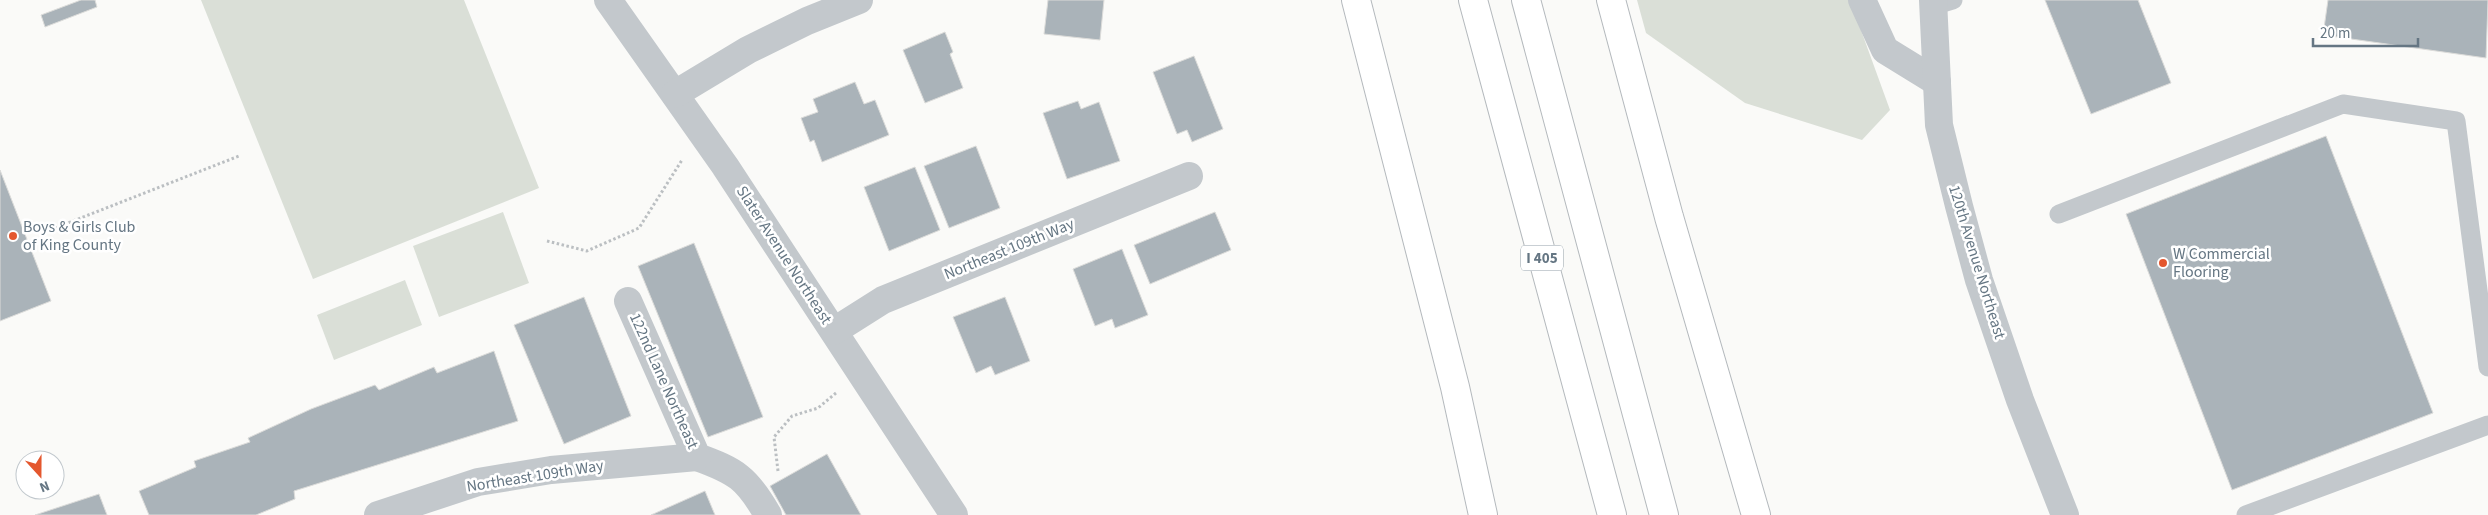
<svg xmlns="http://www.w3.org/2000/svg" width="2488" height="515" font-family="'Source Sans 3',sans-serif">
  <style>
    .green { fill: #dadfd7 }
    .building { fill: #aab3b9; stroke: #dcdcda }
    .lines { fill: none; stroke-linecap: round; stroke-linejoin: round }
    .motorway-casing { stroke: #b4b9bd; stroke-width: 30 }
    .path { stroke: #bbbfc2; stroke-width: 3; stroke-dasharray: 2.5 2.5; stroke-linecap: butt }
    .service { stroke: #c3c8cc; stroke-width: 19 }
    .minor { stroke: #c3c8cc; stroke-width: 28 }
    .motorway { stroke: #fff; stroke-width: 28 }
    .poi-dot { fill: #e4572e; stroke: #fff; stroke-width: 2 }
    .labels { text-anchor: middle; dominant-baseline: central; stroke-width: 5; stroke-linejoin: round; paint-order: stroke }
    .shield { fill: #fff; stroke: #939fa8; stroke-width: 1 }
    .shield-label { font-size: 15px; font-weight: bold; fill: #657683 }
    .poi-label { font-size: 16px; fill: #657683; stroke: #fff; text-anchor: start }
    .street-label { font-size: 16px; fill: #657683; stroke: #fff }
  </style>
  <rect width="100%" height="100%" fill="#fafaf8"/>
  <!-- green -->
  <g class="green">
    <polygon points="201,0 464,0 539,188 313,279"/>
    <polygon points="1637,0 1850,0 1890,110 1862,140 1745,103 1646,33"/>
    <polygon points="503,212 529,283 439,317 413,246"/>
    <polygon points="405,280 422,325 334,360 317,315"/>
  </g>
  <!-- building -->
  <g class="building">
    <polygon points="81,0 95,0 97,7 45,27 41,15"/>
    <polygon points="1048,0 1104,0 1100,40 1044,34"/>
    <polygon points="2045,0 2138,0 2171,83 2091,114"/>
    <polygon points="2328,0 2488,0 2486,58 2323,35"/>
    <polygon points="945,32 953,52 950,54 963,88 925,103 903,50"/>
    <polygon points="1194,56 1223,129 1192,142 1187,130 1177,134 1153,72"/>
    <polygon points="855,82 864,104 875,100 889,135 822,162 814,140 810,142 801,118 818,112 813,99"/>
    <polygon points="1078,101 1081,109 1099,102 1120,161 1067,179 1043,113"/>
    <polygon points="2326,136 2433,413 2232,490 2126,214"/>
    <polygon points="976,146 1000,208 949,228 924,166"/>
    <polygon points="915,167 940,230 889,251 864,187"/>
    <polygon points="0,170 51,301 0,321"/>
    <polygon points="1215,212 1231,250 1150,284 1134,245"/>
    <polygon points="694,243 763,417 708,437 638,266"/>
    <polygon points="1122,249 1148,315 1115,328 1112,319 1095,326 1073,269"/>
    <polygon points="584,297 631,416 564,444 514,325"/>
    <polygon points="1005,297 1030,361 995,375 991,366 976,373 953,317"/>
    <polygon points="494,351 518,421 294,491 295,499 256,515 149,515 139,491 196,467 194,461 250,442 248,438 311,409 375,385 379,390 434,367 437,373"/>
    <polygon points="827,454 861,515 786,515 770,486"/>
    <polygon points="705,491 715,515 651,515"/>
    <polygon points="99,494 107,515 35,515"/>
  </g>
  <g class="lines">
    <!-- motorway casing -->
    <g class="motorway-casing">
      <g id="motorway">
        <polyline points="1356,0 1455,387 1483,515"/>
        <polyline points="1473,0 1612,515"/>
        <polyline points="1526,0 1664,515"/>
        <polyline points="1611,0 1669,217 1756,515"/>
      </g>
    </g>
    <!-- path -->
    <g class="path">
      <polyline points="50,230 239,156"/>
      <polyline points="547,241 587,251 639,228 682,160"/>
      <polyline points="778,471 774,437 792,416 818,408 836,393"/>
    </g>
    <!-- service -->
    <g class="service">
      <polyline points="1933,6 1953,0"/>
      <polyline points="2059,214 2343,104 2456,121 2488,367"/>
      <polyline points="2246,515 2488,425"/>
    </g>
    <!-- minor -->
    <g class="minor">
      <polyline points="608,0 725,166 954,515"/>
      <polyline points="1862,0 1885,50 1937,82"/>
      <polyline points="1933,0 1939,125 1959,206 1979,280 2020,400 2065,515"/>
      <polyline points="675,94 748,50 807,21 859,0"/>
      <path d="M628,301l69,156c39,14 50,21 71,58"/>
      <polyline points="834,331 883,300 1189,176"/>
      <polyline points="378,515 478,482 551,470 697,457"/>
    </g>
    <!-- motorway -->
    <use href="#motorway" class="motorway"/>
  </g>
  <!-- markers -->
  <g class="poi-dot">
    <circle cx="13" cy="236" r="5"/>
    <circle cx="2163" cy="263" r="5"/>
  </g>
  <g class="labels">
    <!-- shield labels -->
    <rect class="shield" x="1521" y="245.5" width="42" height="25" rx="4"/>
    <g class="shield-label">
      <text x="1542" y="258">I 405</text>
    </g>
    <!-- poi labels -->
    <g class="poi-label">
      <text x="23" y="227">Boys &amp; Girls Club<tspan x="23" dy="18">of King County</tspan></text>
      <text x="2173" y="254">W Commercial<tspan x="2173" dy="18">Flooring</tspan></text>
    </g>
    <!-- street labels -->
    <g class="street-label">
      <text transform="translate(1009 249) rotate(-22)">Northeast 109th Way</text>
      <text transform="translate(784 255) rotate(57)">Slater Avenue Northeast</text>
      <text transform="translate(1977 262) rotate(73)">120th Avenue Northeast</text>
      <text transform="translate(664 381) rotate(66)">122nd Lane Northeast</text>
      <text transform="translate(535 476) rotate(-9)">Northeast 109th Way</text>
    </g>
  </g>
  <!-- north arrow -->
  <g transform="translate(40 475) rotate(159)"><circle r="24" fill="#ffffff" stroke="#c1c8cd"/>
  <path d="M0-4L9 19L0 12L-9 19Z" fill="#e4572e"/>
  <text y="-8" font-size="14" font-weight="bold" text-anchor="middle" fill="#657683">N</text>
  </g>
  <!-- scale -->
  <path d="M2313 38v8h105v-8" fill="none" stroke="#657683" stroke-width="2.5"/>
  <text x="2320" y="38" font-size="15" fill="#657683" stroke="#ffffff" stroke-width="4" paint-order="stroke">20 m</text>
</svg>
